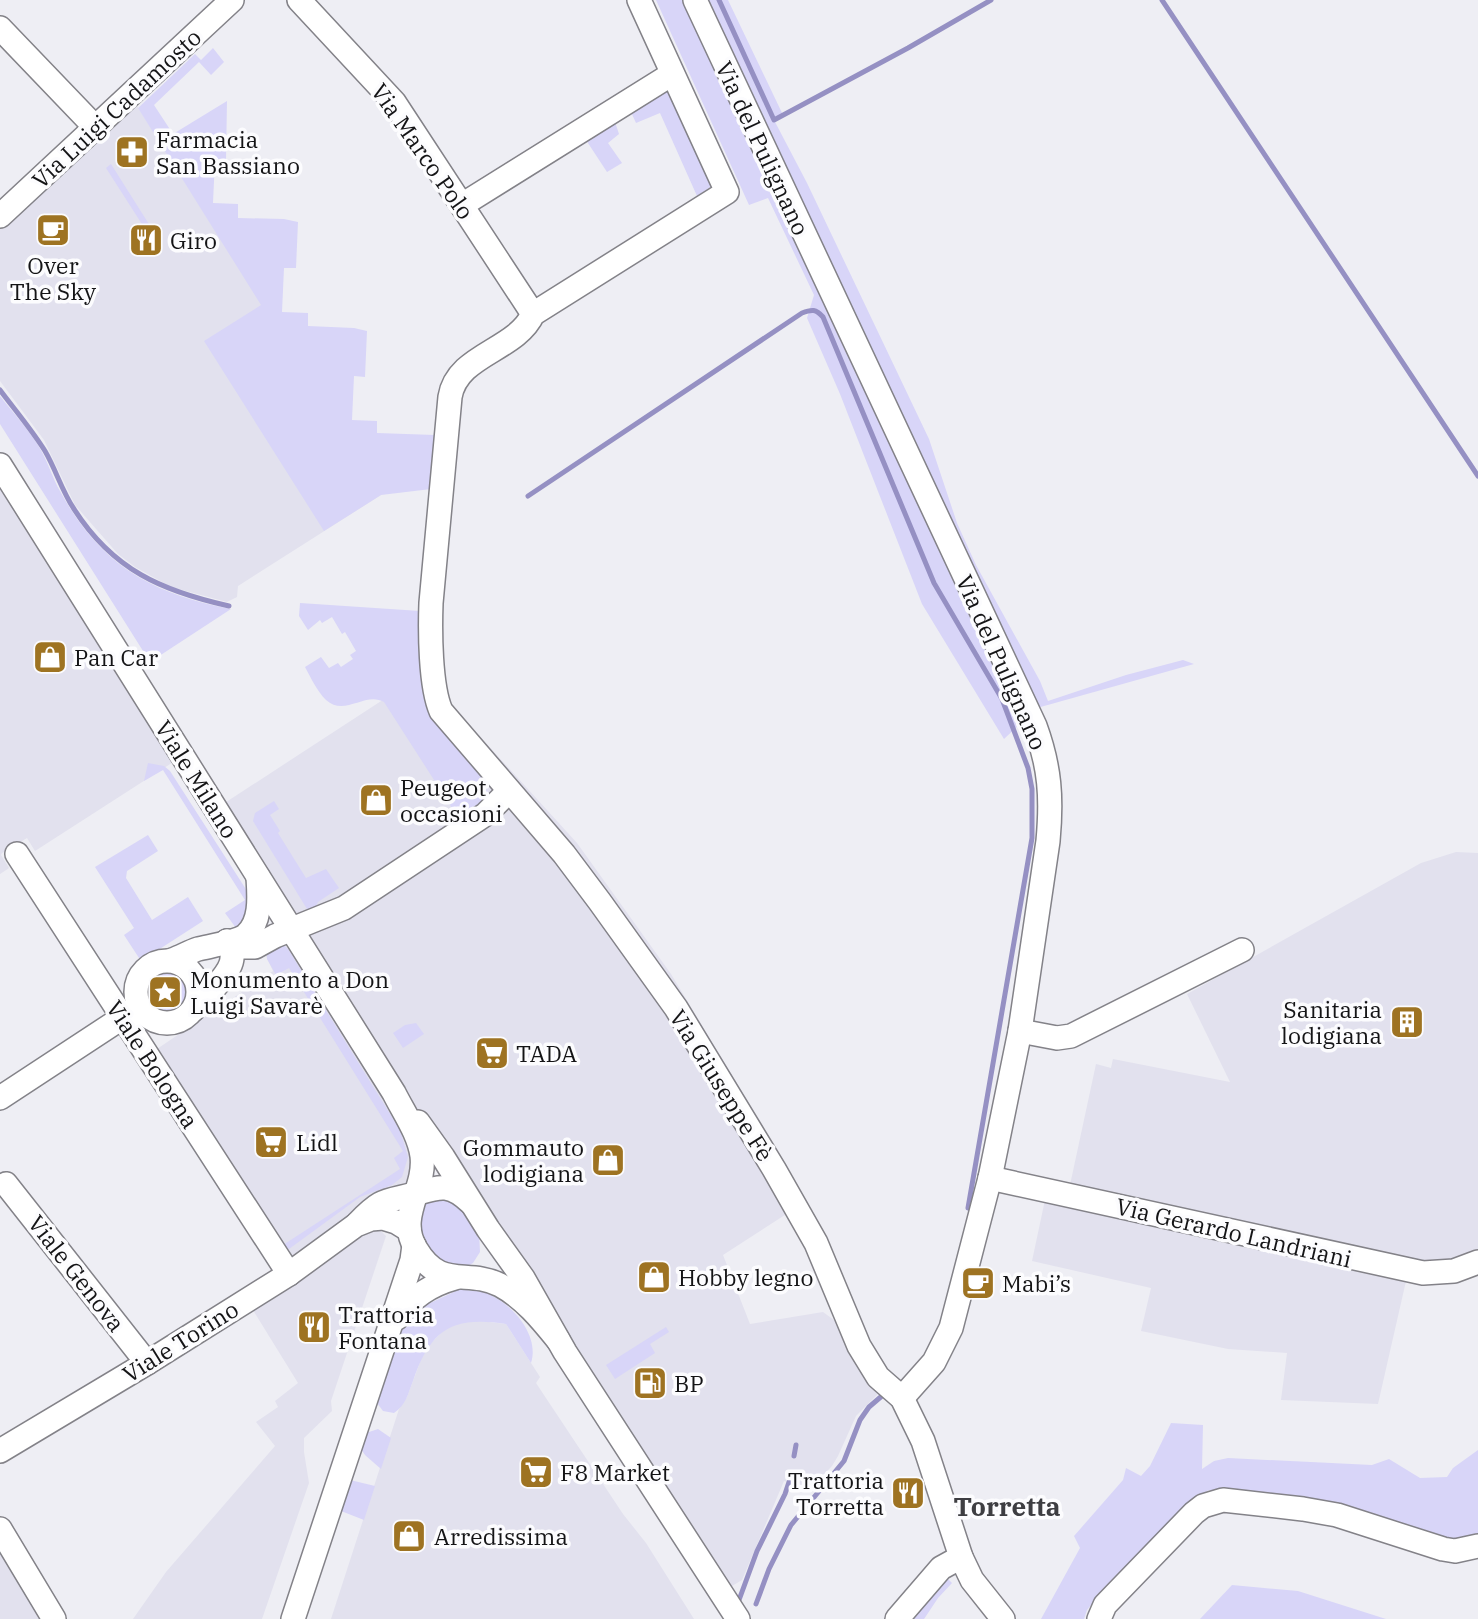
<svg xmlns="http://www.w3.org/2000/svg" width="1478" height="1619" font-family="'IBM Plex Serif',serif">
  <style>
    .built { fill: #e2e1ee }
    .green { fill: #d8d5f8 }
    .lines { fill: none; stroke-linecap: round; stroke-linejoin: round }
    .stream { stroke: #9590c3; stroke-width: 5 }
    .minor-casing { stroke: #838288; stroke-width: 26 }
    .minor { stroke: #fff; stroke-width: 23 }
    .labels { text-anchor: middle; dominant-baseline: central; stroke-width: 7; stroke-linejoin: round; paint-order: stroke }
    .street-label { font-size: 23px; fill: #141416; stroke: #fcfcfe }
    .poi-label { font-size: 23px; fill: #141416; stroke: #fcfcfe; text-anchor: start }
    .quarter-label { font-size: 26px; font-weight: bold; fill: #3e3e42; stroke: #fcfcfe }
  </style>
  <rect width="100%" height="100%" fill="#eeeef4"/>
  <!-- built -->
  <g class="built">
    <polygon points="131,96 381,495 238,586 237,597 227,602 171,587 135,567 118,554 75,505 44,440 0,381 0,219"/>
    <polygon points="0,470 181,757 35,851 27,838 2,853 1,855 9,868 0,874"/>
    <polygon points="441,662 447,694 453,707 577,843 671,974 783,1160 805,1202 723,1255 750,1324 823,1312 834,1320 864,1373 880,1392 856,1416 838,1456 832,1466 812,1487 784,1481 742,1580 722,1592 217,808"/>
    <polygon points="1456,852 1478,853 1478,1274 1446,1284 1406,1281 1378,1404 1281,1400 1287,1353 1228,1349 1141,1331 1151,1288 1032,1261 1049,1181 1070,1185 1096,1064 1111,1068 1113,1059 1230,1082 1187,994 1421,863"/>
    <polygon points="298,943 393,1093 418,1179 289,1272 148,1055 273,971 266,956 286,946 288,949"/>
    <polygon points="371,1221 386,1236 331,1401 332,1411 304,1438 304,1452 309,1483 262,1619 133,1619 166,1572 275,1446 256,1422 278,1407 275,1401 298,1383 248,1302"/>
    <polygon points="472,1320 506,1324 540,1377 536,1383 623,1514 646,1543 694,1619 331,1619 399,1409 407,1397 422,1357 427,1347 444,1330 453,1324"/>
    <polygon points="0,1533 52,1619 0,1619"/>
  </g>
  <!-- green -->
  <g class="green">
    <polygon points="656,0 728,0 783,115 774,120 807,183 929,439 957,523 976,565 1040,681 1048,701 1126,675 1183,660 1194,664 1037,708 1004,739 922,604 840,394 807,318 814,295 768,198 749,205"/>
    <polygon points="213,48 224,62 211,75 199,62 154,105 173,134 227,101 226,159 215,159 213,203 238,204 238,218 284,219 298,222 296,268 284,268 282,312 308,313 308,326 354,328 367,331 365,377 354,376 352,420 377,421 377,433 435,435 431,489 381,495 324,531 204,341 261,305 138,108 195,54 201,60"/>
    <polygon points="668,88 715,184 697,196 660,113 636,123 631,112"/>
    <polygon points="615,122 619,134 608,143 622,163 607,172 586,140"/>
    <polygon points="111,164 152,229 147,232 106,168"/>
    <path d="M0,396c14,18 31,36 42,56 7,13 11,27 18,39 40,74 92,103 171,118l-81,53 -150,-238z"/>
    <path d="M300,603l120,8 16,111 45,54 7,16 -1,7 -26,23 -77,-120c-19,-11 -39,15 -58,-2 -9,-9 -15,-22 -21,-33l16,-10 8,11 9,-5 3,4 12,-8 -3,-4 6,-4 -11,-19 -3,2 -10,-17 -10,6 -2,-3 -12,10 -9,-14z"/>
    <polygon points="148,763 164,766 170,771 249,894 248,919 236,928 225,913 245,900 163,770 144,781"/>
    <polygon points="274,801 279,809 270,815 280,831 278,833 306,878 326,869 339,888 318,902 313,912 307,909 253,821 255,813"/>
    <polygon points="148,835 158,851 127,871 126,878 152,920 188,897 203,921 141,961 124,935 134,928 95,867"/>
    <polygon points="283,944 288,949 400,1130 408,1157 402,1177 392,1185 360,1197 289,1249 283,1245 400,1169 394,1158 403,1151 289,968 276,975 267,959 267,952"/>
    <circle cx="166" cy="991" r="23"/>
    <polygon points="416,1023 424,1034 403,1048 393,1033 405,1025"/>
    <polygon points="441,1197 459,1203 479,1232 480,1252 473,1263 464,1268 437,1261 419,1235 421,1209 430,1200"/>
    <path d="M458,1290c10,0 19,0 28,3 26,10 54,42 45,70l-25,-39c-54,-8 -75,5 -93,57 -5,13 -7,24 -19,32l-11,-2 -6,-8 24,-77 22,-25 3,4z"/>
    <polygon points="666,1327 669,1332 650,1344 655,1353 615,1379 606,1365"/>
    <polygon points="1171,1423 1203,1425 1202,1469 1214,1461 1228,1458 1372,1465 1389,1459 1420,1478 1447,1477 1453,1468 1478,1450 1478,1536 1454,1543 1340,1507 1209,1490 1194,1498 1099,1595 1087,1610 1084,1619 1041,1619 1080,1548 1074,1536 1123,1480 1126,1468 1141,1476 1150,1466"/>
    <polygon points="378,1429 391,1438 381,1469 365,1455 361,1449 366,1433"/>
    <polygon points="350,1480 375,1486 364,1520 341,1511"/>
    <polygon points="944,1575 952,1583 938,1598 924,1619 905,1619"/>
    <polygon points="1232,1585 1298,1591 1386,1619 1200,1619"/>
  </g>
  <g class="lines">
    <!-- stream -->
    <g class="stream">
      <polyline points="719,0 774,120 908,48 991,0"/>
      <polyline points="1162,0 1478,476"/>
      <path d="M0,390c15,20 32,40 45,61 11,19 17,40 29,58 39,61 88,82 155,97"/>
      <path d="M528,496l274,-183c10,-4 14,-4 21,4l111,266 68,116 26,69 4,21v49l-64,370"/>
      <polyline points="794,1456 796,1445"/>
      <polyline points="739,1600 757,1551 785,1494 789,1482"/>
      <polyline points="756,1604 769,1569 791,1525 844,1461 860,1420 869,1407 883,1395"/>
    </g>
    <!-- minor casing -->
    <g class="minor-casing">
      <g id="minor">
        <polyline points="299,0 394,102 533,314"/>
        <path d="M639,0l88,192 -194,122c-17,37 -76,40 -83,83l-19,206c-1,27 -1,83 10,108l123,143 36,48 76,106 98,161 42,74 43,103 19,31 24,21 21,43 38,116 11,23 31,39"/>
        <path d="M695,0l340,726c15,41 17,72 13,115l-28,190 -30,147 -39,150 -17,34 -32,36"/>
        <polyline points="0,28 95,127"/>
        <polyline points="462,205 672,74"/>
        <polyline points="0,216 232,0"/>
        <path d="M0,465l394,628c10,20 25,41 28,63 4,34 -26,60 -6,93 25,42 50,19 84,36 24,13 41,34 58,55"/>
        <polyline points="17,854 289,1274"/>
        <polyline points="227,941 241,947 255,947 275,936 344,908 486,814 509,791"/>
        <path d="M172,960c9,-3 17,-8 26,-11 12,-3 39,-7 48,-14 16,-14 13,-40 12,-58"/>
        <circle cx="167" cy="992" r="31"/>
        <path d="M194,1009c10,-10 38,-37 38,-51 1,-5 -3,-12 -5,-17"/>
        <polyline points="1020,1031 1057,1038 1071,1036 1242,950"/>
        <polyline points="0,1098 134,1010"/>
        <polyline points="418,1122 443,1157 488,1229 523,1278 565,1352 738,1619"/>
        <polyline points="990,1178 1423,1273 1454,1271 1478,1262"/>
        <polyline points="6,1184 147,1363"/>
        <path d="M358,1223c24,-25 26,-21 57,-29 24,-7 34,-12 55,8"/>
        <path d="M397,1318c15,-21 33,-33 58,-40"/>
        <polyline points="0,1451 147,1363 289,1274 356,1225 371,1219 383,1218 396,1222 409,1230"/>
        <polyline points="0,1529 54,1619"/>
        <polyline points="293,1619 412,1260 414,1245"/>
        <polyline points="897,1619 941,1568 961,1557"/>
        <polyline points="1099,1619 1105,1605 1194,1513 1203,1506 1223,1500 1303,1509 1337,1515 1443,1549 1455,1551 1478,1546"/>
      </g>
    </g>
    <!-- minor -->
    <use href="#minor" class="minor"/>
  </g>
  <!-- icons -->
  <defs>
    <g id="pharmacy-square" transform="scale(1.75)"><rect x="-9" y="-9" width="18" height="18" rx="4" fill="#9e7322" stroke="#fcfcfe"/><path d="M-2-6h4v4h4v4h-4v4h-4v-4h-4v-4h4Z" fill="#fff"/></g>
    <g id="cafe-square" transform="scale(1.75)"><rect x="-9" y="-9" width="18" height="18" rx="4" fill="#9e7322" stroke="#fcfcfe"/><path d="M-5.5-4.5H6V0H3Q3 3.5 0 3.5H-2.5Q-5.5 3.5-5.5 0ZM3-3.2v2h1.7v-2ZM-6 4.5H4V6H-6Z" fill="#fff"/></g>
    <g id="restaurant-square" transform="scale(1.75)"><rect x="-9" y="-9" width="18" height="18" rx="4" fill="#9e7322" stroke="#fcfcfe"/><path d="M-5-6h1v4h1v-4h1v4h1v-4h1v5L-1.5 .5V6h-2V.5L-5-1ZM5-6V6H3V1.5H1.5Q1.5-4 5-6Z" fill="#fff"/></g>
    <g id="shop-square" transform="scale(1.75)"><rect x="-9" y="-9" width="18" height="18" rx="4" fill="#9e7322" stroke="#fcfcfe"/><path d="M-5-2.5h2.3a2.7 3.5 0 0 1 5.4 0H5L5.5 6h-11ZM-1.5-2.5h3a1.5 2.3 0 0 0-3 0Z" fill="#fff"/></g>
    <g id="sight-square" transform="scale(1.75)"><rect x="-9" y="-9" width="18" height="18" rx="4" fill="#9e7322" stroke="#fcfcfe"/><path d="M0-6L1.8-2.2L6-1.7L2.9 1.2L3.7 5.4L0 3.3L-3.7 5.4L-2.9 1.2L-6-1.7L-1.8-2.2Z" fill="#fff"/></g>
    <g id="building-square" transform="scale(1.75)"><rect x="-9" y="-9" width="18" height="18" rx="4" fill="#9e7322" stroke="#fcfcfe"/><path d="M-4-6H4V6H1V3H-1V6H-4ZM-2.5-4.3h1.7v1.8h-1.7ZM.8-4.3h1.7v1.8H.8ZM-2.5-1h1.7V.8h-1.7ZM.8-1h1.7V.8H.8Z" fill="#fff"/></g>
    <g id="supermarket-square" transform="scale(1.75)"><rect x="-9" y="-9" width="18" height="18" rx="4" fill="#9e7322" stroke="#fcfcfe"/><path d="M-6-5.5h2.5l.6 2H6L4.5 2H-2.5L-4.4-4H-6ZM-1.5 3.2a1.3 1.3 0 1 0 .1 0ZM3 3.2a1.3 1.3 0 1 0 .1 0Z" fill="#fff"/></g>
    <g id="fuel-square" transform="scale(1.75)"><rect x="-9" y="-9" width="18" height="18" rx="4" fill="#9e7322" stroke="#fcfcfe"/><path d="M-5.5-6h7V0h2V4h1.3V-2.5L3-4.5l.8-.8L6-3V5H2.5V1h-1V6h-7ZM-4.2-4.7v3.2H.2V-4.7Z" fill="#fff"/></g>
  </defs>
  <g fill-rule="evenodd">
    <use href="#pharmacy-square" x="132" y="152"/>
    <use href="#cafe-square" x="53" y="230"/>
    <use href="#restaurant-square" x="146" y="240"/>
    <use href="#shop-square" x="50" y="657"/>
    <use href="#shop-square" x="376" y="800"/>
    <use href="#sight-square" x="165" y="992"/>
    <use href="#building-square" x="1407" y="1022"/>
    <use href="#supermarket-square" x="492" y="1053"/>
    <use href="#supermarket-square" x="271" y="1142"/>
    <use href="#shop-square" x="608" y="1160"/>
    <use href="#shop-square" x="654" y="1277"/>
    <use href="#cafe-square" x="978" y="1283"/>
    <use href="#restaurant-square" x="314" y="1327"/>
    <use href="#fuel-square" x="650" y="1383"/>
    <use href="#supermarket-square" x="536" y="1472"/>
    <use href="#restaurant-square" x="908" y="1493"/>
    <use href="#shop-square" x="409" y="1536"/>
  </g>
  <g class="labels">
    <!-- street labels -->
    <g class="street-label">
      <text transform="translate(116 108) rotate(-43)">Via Luigi Cadamosto</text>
      <text transform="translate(763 148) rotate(65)">Via del Pulignano</text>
      <text transform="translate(423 151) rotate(55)">Via Marco Polo</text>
      <text transform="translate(1002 662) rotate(66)">Via del Pulignano</text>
      <text transform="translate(197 779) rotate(58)">Viale Milano</text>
      <text transform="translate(153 1064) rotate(57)">Viale Bologna</text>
      <text transform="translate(722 1085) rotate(58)">Via Giuseppe Fè</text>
      <text transform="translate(1234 1232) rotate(13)">Via Gerardo Landriani</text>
      <text transform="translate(77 1273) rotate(52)">Viale Genova</text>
      <text transform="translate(180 1341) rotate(-32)">Viale Torino</text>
    </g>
    <!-- poi labels -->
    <g class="poi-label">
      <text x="156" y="139">Farmacia<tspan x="156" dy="26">San Bassiano</tspan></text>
      <text x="170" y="240">Giro</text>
      <text x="53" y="265" text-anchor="middle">Over<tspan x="53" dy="26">The Sky</tspan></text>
      <text x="74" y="657">Pan Car</text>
      <text x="400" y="787">Peugeot<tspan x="400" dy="26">occasioni</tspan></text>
      <text x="190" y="979">Monumento a Don<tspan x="190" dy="26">Luigi Savarè</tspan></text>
      <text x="1382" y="1009" text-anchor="end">Sanitaria<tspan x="1382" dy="26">lodigiana</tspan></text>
      <text x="516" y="1053">TADA</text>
      <text x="296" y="1142">Lidl</text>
      <text x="584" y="1147" text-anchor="end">Gommauto<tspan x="584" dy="26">lodigiana</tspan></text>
      <text x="678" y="1277">Hobby legno</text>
      <text x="1002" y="1283">Mabi’s</text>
      <text x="338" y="1314">Trattoria<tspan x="338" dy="26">Fontana</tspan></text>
      <text x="674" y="1383">BP</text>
      <text x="560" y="1472">F8 Market</text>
      <text x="884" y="1480" text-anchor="end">Trattoria<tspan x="884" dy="26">Torretta</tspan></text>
      <text x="434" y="1536">Arredissima</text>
    </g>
    <!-- quarter labels -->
    <g class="quarter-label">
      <text x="1007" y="1506">Torretta</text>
    </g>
  </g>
</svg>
